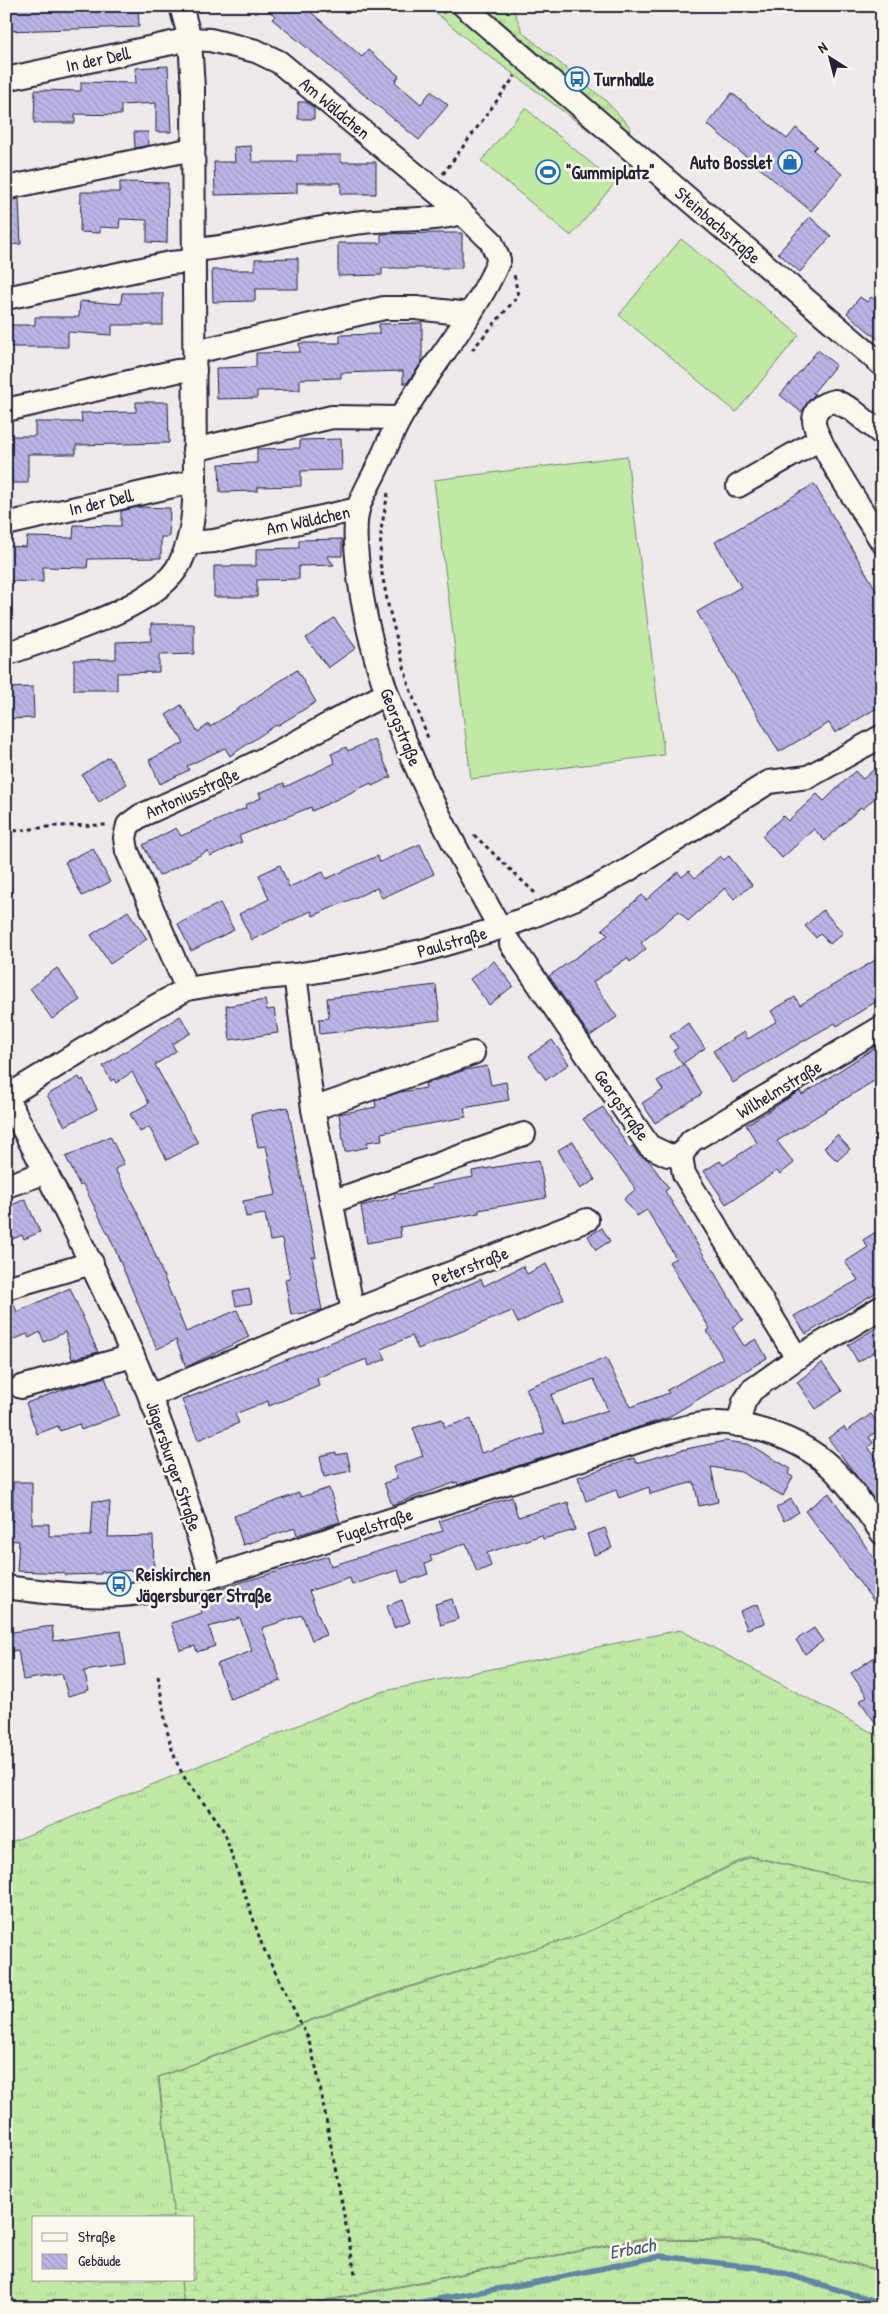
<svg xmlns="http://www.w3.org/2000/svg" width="888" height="2314" font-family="'Patrick Hand',sans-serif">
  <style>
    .grass { fill: url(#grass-tufts); stroke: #728670 }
    .wetland { fill: url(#wetland-marsh); stroke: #728670 }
    .pitch { fill: #c1e9a5; stroke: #728670 }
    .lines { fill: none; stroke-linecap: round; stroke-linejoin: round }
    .stream { stroke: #6086a5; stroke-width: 5.5 }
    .building { fill: url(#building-back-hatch); stroke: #22223b; fill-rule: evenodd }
    .minor-casing { stroke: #22223b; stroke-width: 26 }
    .path { stroke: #22223b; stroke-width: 3; stroke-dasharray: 4 4; stroke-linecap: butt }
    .minor { stroke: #fbf7ec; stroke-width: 22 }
    .labels { text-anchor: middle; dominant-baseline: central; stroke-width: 5; stroke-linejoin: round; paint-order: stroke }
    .street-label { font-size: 18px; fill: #22223b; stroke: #fbf7ec }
    .poi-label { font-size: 18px; font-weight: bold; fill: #22223b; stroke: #fbf7ec; text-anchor: start }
    .water-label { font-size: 19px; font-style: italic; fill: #415470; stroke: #fbf7ec }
  </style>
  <defs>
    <pattern id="grass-tufts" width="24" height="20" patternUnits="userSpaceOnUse" patternTransform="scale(1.25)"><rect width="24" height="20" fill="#c1e9a5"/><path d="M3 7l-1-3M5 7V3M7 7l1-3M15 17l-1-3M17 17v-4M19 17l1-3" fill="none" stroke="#a6c88f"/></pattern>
    <pattern id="wetland-marsh" width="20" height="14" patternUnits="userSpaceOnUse" patternTransform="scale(1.25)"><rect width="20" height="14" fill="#c1e9a5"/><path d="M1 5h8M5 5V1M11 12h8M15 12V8" fill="none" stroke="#a6c88f"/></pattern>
    <pattern id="building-back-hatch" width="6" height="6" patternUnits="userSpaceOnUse" patternTransform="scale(1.25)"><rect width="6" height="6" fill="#bab5e6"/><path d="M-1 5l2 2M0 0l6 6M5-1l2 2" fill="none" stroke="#a09bc6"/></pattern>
  </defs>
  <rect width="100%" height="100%" fill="#eeeaeb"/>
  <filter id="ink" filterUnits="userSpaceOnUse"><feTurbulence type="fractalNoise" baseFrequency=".02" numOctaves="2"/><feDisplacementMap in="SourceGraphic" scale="10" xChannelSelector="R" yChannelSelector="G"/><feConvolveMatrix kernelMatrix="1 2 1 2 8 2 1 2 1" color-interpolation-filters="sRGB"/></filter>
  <g filter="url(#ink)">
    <!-- grass -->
    <g class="grass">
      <polygon points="428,6 514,6 514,11 523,33 605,100 631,128 615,150 468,40"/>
      <polygon points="680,1630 882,1738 882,1887 750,1856 584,1934 361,2001 158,2077 174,2218 34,2218 34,2280 181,2280 184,2308 6,2308 6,1844 380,1692"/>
      <polygon points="637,2240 751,2241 876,2270 882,2275 882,2308 292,2308"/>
    </g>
    <!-- wetland -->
    <polygon class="wetland" points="751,1857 882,1887 882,2273 877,2269 751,2240 637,2239 287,2308 184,2308 181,2280 194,2280 194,2218 174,2218 159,2077 362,2002 583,1934"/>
    <!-- pitch -->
    <g class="pitch">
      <polygon points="525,108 615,183 571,236 481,161"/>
      <polygon points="681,239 799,335 736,412 619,315"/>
      <polygon points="627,456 664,755 471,779 434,480"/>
    </g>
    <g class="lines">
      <!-- stream -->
      <polyline class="stream" points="386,2308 532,2283 661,2256 769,2269 882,2303"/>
    </g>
    <!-- building -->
    <g class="building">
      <polygon points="6,6 138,6 139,27 7,31"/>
      <polygon points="264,6 304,6 362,57 368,50 399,76 395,82 421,104 431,91 448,105 419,140 272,19 275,16"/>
      <polygon points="168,66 171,132 156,132 156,103 121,105 121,115 75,114 75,123 34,123 35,90 81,91 81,82 136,83 135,68"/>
      <polygon points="732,93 787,139 796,128 817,146 813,150 842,174 811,211 707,124"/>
      <polygon points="298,102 306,102 314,108 314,119 298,119"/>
      <polygon points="134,132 148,132 149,145 135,148"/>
      <polygon points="251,146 252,162 297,162 297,155 341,155 341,162 376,162 376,194 341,194 341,183 297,183 297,193 215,195 214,162 235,162 234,147"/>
      <polygon points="120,182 168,183 167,243 147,242 147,220 120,219 119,228 100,227 100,233 80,232 81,192 120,192"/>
      <polygon points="19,199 21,244 6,245 6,201"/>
      <polygon points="810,217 831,236 800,272 778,253"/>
      <polygon points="435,233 462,233 462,268 382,268 382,275 338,276 338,243 381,243 381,234"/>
      <polygon points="298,258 298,289 255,289 255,301 213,302 212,270 255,270 255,259"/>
      <polygon points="122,293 163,293 163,325 112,325 112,335 68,332 68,347 6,347 6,325 35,325 35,317 79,317 80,301 121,304"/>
      <polygon points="860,297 867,302 871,297 882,305 882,343 847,313"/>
      <polygon points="422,323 422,362 407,383 403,383 403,371 341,373 341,378 300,379 300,390 257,391 257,398 217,399 216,368 256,367 256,353 300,352 299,343 340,343 340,335 379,334 379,324"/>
      <polygon points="818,350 836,365 813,393 815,394 801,412 780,395"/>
      <polygon points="136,402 168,402 169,443 76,445 76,454 28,454 28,483 12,483 12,468 6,468 6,436 35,436 35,422 82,422 81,413 136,412"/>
      <polygon points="341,439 342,470 301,471 301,486 258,487 258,491 220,492 219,464 257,463 257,449 300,448 300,440"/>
      <polygon points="814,484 882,600 882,705 835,733 829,723 779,752 697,612 741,587 715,542"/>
      <polygon points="138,507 170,508 169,537 161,537 161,558 88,559 87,568 43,567 43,582 6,581 6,546 26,547 27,537 73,538 74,525 121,526 121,511"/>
      <polygon points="342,539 342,556 327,556 334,565 299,566 299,579 257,580 257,597 214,597 214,566 256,566 256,549 299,548 299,540"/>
      <polygon points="334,618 356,648 328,668 306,638"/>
      <polygon points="151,624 194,624 194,654 159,655 159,672 117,673 117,690 74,690 74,660 116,659 116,642 151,641"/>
      <polygon points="297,670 316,702 277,726 276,725 230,756 225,748 187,766 189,770 160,784 149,760 184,743 166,715 181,705 198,732 209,724 210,727"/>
      <polygon points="33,687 34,718 6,719 6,688"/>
      <polygon points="374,739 391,777 372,786 371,783 312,811 311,807 239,836 242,842 210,856 208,851 159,876 143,845 176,828 181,836 246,808 245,805 261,798 259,793 284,783 285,787 335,763 331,754 346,747 348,751"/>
      <polygon points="109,757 127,784 99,802 82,775"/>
      <polygon points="882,762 882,791 863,809 861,807 825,841 814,829 782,858 762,836 783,816 788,821 817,794 824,801 855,771 863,779"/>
      <polygon points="420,844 434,874 382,898 377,888 313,916 311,911 252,940 239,914 269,899 259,875 280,865 289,887 323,872 326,879 377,856 380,862"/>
      <polygon points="93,848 110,882 82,896 65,862"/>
      <polygon points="720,856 724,860 729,856 752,885 734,899 725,888 688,921 679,911 641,943 646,949 630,962 627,958 593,982 617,1017 590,1036 549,976 608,935 602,929 642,895 646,900 678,872 682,877 689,871 695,878"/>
      <polygon points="220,903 234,930 191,951 178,924"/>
      <polygon points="823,910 843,933 830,944 820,934 816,938 805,926"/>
      <polygon points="128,911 147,939 110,964 91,935"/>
      <polygon points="882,956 882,998 837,1026 835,1023 793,1047 733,1083 713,1051 744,1032 748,1039 777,1021 771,1011 795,997 800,1005"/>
      <polygon points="494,961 513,986 489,1005 470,979"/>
      <polygon points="57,968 80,1000 52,1019 30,988"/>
      <polygon points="436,985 440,1020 320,1034 319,1019 329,1018 327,998"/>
      <polygon points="265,1000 267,1010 274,1009 278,1033 230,1040 226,1006"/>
      <polygon points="180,1016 191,1033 172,1044 176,1051 155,1065 198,1143 167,1160 149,1127 140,1132 130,1114 149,1103 132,1072 116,1083 114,1079 111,1081 103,1066"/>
      <polygon points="688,1023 705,1048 682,1064 673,1051 678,1048 670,1036"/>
      <polygon points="552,1040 569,1064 546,1080 529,1056"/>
      <polygon points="882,1043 882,1076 777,1141 794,1163 780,1174 777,1171 726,1204 704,1171 720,1161 723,1165 757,1143 746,1125 800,1091 802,1095"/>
      <polygon points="684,1064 702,1094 655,1123 642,1103 663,1090 657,1081"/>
      <polygon points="487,1066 491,1085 506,1082 509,1100 464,1108 466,1117 381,1133 382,1140 367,1142 368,1147 345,1152 339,1114 376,1107 375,1101 400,1092 426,1088 425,1084 465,1070"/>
      <polygon points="79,1077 81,1081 83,1079 97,1109 65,1126 47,1095"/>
      <polygon points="288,1107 316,1257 312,1257 322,1310 291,1315 285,1279 290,1278 282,1239 270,1241 265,1214 246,1217 243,1201 276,1195 266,1146 258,1147 251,1114"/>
      <path d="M603,1107l26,41 4,-2 5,8 10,6 21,28 -4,3 78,129 -11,7 12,19 12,-7 11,19 -100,60 -209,67 -1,-3 -65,23 -8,-22 13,-4 -4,-12 30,-11 -10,-28 29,-9 3,8 26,-8 10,34 64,-20 -19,-45 80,-30 24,49 39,-14 -2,-3 2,-1 54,-31 -16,-27 3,-2 -41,-67 7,-4 -29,-48 -10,6 -13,-17 12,-10 -53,-70zM594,1379l14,31 -45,15 -12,-30z"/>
      <polygon points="837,1135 850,1149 837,1161 824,1148"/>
      <polygon points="110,1136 124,1164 115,1169 142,1222 186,1332 237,1310 249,1337 186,1367 176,1340 157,1349 111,1240 83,1184 80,1186 66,1157"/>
      <polygon points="573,1141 595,1180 580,1189 558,1150"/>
      <polygon points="539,1160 546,1198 479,1210 479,1213 400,1227 401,1237 367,1243 361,1206 395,1197 394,1195 432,1188 431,1185 473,1177 472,1171"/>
      <polygon points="25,1199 40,1232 24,1239 22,1235 6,1242 6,1208"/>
      <polygon points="602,1228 610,1241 596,1250 588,1236"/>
      <polygon points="882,1228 882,1289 806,1334 794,1316 858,1280 845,1262 868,1247 863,1240"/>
      <polygon points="546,1264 564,1299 518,1323 512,1311 418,1349 412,1336 381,1349 386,1359 369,1366 367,1359 317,1378 319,1386 269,1406 268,1401 235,1414 239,1423 198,1440 182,1400 389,1320 481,1279 484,1286 523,1266 527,1274"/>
      <polygon points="70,1288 98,1352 72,1359 65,1332 44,1342 40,1332 29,1338 27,1334 6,1343 6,1301 12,1300 17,1312"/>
      <polygon points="249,1289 252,1303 236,1306 233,1292"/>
      <polygon points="882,1324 882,1347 858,1362 848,1345"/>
      <polygon points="822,1363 842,1391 816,1409 797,1382"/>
      <polygon points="105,1377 119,1415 81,1430 79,1424 60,1431 58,1426 37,1434 26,1403 68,1388"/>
      <polygon points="871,1414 881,1428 869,1437 873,1443 868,1447 882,1466 882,1510 828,1438 844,1427 847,1431"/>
      <polygon points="725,1441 748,1444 791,1469 788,1474 793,1477 783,1496 741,1472 711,1467 718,1502 699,1506 694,1482 650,1494 649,1487 619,1498 616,1490 586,1501 578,1477 634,1458 636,1463 681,1450"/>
      <polygon points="336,1452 336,1455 347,1453 351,1471 324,1477 320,1456"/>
      <polygon points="13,1482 32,1482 32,1524 49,1524 49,1536 91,1536 93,1501 110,1502 108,1537 153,1536 154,1569 101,1572 101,1574 64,1575 64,1573 17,1571 19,1541 6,1540 6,1521 13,1521"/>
      <polygon points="329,1488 340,1522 297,1535 295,1528 243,1545 234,1516 299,1493 301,1497"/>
      <polygon points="829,1493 882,1570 882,1612 805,1511"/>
      <polygon points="512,1497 518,1517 568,1502 575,1530 543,1539 542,1535 487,1553 491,1566 477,1572 466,1543 430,1556 432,1561 425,1564 428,1574 402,1583 398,1570 352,1585 350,1578 309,1591 326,1635 312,1640 302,1615 262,1628 281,1681 230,1699 217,1664 252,1651 240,1618 209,1627 215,1646 197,1652 195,1646 180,1650 171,1623 202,1613 197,1596 328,1556 331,1566 443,1531 439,1521"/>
      <polygon points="791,1499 799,1512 784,1521 776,1508"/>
      <polygon points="605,1528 612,1548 594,1555 587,1534"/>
      <polygon points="452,1599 458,1619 441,1625 435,1604"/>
      <polygon points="402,1600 410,1622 394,1628 387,1606"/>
      <polygon points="758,1604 765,1623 747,1629 740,1611"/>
      <polygon points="52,1626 54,1641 121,1631 126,1665 84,1671 89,1690 68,1696 62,1674 23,1680 18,1650 6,1652 6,1633"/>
      <polygon points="814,1628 823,1641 805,1654 796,1640"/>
      <polygon points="882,1652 882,1732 860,1701 867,1696 851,1673"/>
    </g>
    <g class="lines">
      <!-- minor casing -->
      <g class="minor-casing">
        <g id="minor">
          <polyline points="464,6 882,365"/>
          <path d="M6,79l184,-40 20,1 46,11 23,11 183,151 29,28 8,19c-24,57 -67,104 -98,157 -9,16 -16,34 -24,51 -6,13 -15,27 -19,41 -5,21 -1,47 1,68 16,126 80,242 141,351"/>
          <polyline points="6,188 193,149"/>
          <path d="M194,250c57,-5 112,-22 169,-28 34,-4 66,0 99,-9"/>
          <polyline points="6,298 170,263 194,261"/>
          <polyline points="195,352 384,308 416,308 469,314"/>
          <polyline points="6,410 177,371 195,370"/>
          <path d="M882,434l-31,-25 -16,-8c-11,2 -20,6 -21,19 -1,18 55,101 68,122"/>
          <polyline points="194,450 332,417 400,418"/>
          <polyline points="738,486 820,439"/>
          <polyline points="6,524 195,481"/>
          <polyline points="188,543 214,541 358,509"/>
          <path d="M6,654c46,-17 152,-46 174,-91 13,-26 14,-54 15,-82l-2,-392 -3,-50 -9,-33"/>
          <polyline points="511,944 649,1146 668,1155 681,1156"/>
          <polyline points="295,975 313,1109 353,1311"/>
          <path d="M187,989l-60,-138 -2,-13 3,-13 12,-9c50,-22 100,-44 149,-70 33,-17 64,-37 98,-52"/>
          <polyline points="6,1097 136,1017 187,989 241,980 295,975 367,963 422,951 500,928 535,915 576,898 628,870 769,782 808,777 882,736"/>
          <path d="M6,1097c53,97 101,195 143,297 24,60 43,122 62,183"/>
          <polyline points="313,1109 473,1053"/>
          <polyline points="681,1156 691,1141 882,1027"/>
          <polyline points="681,1156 684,1174 797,1358"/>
          <polyline points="6,1186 47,1172"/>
          <polyline points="331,1202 524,1134"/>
          <polyline points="6,1288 92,1263"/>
          <polyline points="21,1387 133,1356"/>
          <polyline points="150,1396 353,1311 587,1220"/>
          <polyline points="738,1425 744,1402 752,1390 797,1358 882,1307"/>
          <path d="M6,1587c44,6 90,12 134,6 24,-3 48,-10 71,-16l437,-139c21,-6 45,-15 67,-15 18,-1 36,4 53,9 61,19 79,51 114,101"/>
        </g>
      </g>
      <!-- path -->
      <g class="path">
        <polyline points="435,6 445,13"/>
        <polyline points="873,6 882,9"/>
        <polyline points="443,174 515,76"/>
        <polyline points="472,350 518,296 514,274"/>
        <polyline points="388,493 381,530 380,563 388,605 409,686 429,741"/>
        <polyline points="6,832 56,826 107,825"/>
        <polyline points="474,835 536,894"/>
        <path d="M158,1676c6,32 8,68 24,97 11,21 31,37 42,59l38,113 46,93 9,33 38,203"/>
      </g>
      <!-- minor -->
      <use href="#minor" class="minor"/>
    </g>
  </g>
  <!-- icons -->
  <defs>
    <g id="bus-ring" transform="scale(1.25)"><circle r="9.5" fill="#fbf7ec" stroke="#1f6fb2" stroke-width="1.5"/><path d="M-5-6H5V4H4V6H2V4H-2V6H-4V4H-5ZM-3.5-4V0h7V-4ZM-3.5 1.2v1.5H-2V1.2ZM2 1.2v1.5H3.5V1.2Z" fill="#1f6fb2"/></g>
    <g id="shop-ring" transform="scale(1.25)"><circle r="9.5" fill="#fbf7ec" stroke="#1f6fb2" stroke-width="1.5"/><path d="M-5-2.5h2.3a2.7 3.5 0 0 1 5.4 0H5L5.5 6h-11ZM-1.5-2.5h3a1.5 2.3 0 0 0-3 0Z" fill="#1f6fb2"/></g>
    <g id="stadium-ring" transform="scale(1.25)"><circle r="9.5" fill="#fbf7ec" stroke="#1f6fb2" stroke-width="1.5"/><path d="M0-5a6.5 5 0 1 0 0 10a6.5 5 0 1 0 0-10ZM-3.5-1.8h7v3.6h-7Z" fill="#1f6fb2"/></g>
  </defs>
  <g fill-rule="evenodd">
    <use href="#bus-ring" x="577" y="79"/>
    <use href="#shop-ring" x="790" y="162"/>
    <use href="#stadium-ring" x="548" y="172"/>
    <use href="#bus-ring" x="119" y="1584"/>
  </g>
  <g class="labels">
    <!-- street labels -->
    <g class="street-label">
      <text transform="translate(98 59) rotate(-12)">In der Dell</text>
      <text transform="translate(335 108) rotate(40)">Am Wäldchen</text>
      <text transform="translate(718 225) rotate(41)">Steinbachstraße</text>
      <text transform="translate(101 502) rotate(-13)">In der Dell</text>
      <text transform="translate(308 520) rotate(-12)">Am Wäldchen</text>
      <text transform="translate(401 727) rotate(68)">Georgstraße</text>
      <text transform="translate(192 793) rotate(-24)">Antoniusstraße</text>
      <text transform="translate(452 942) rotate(-16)">Paulstraße</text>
      <text transform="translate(779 1089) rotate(-31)">Wilhelmstraße</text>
      <text transform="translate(622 1105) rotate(55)">Georgstraße</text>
      <text transform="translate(470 1266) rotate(-21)">Peterstraße</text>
      <text transform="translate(174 1466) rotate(71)">Jägersburger Straße</text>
      <text transform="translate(375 1525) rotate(-18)">Fugelstraße</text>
    </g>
    <!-- poi labels -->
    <g class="poi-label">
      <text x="594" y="79">Turnhalle</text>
      <text x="772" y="162" text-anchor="end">Auto Bosslet</text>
      <text x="566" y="172">"Gummiplatz"</text>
      <text x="136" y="1574">Reiskirchen<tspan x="136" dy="21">Jägersburger Straße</tspan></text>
    </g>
    <!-- water labels -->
    <g class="water-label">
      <text transform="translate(632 2248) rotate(-10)">Erbach</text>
    </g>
  </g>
  <!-- margin -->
  <rect width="888" height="2314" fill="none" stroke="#fbf7ec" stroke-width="25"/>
  <rect x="12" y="12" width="863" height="2289" fill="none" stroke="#22223b" stroke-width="2" filter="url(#ink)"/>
  <!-- legend -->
  <rect x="32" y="2216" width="162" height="65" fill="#fbf7ec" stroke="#a4a2a5"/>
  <rect x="42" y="2233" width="25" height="8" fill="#fbf7ec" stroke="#a4a2a5"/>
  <text x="78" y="2242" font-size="15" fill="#22223b">Straße</text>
  <rect x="42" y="2254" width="25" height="15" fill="url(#building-back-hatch)" stroke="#a4a2a5"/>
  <text x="78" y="2266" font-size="15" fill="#22223b">Gebäude</text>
  <!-- north arrow -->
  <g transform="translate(830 58) rotate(324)" stroke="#fbf7ec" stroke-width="4" paint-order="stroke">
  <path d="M0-4L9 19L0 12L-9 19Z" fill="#22223b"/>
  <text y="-8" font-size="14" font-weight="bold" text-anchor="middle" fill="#22223b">N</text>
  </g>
</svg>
